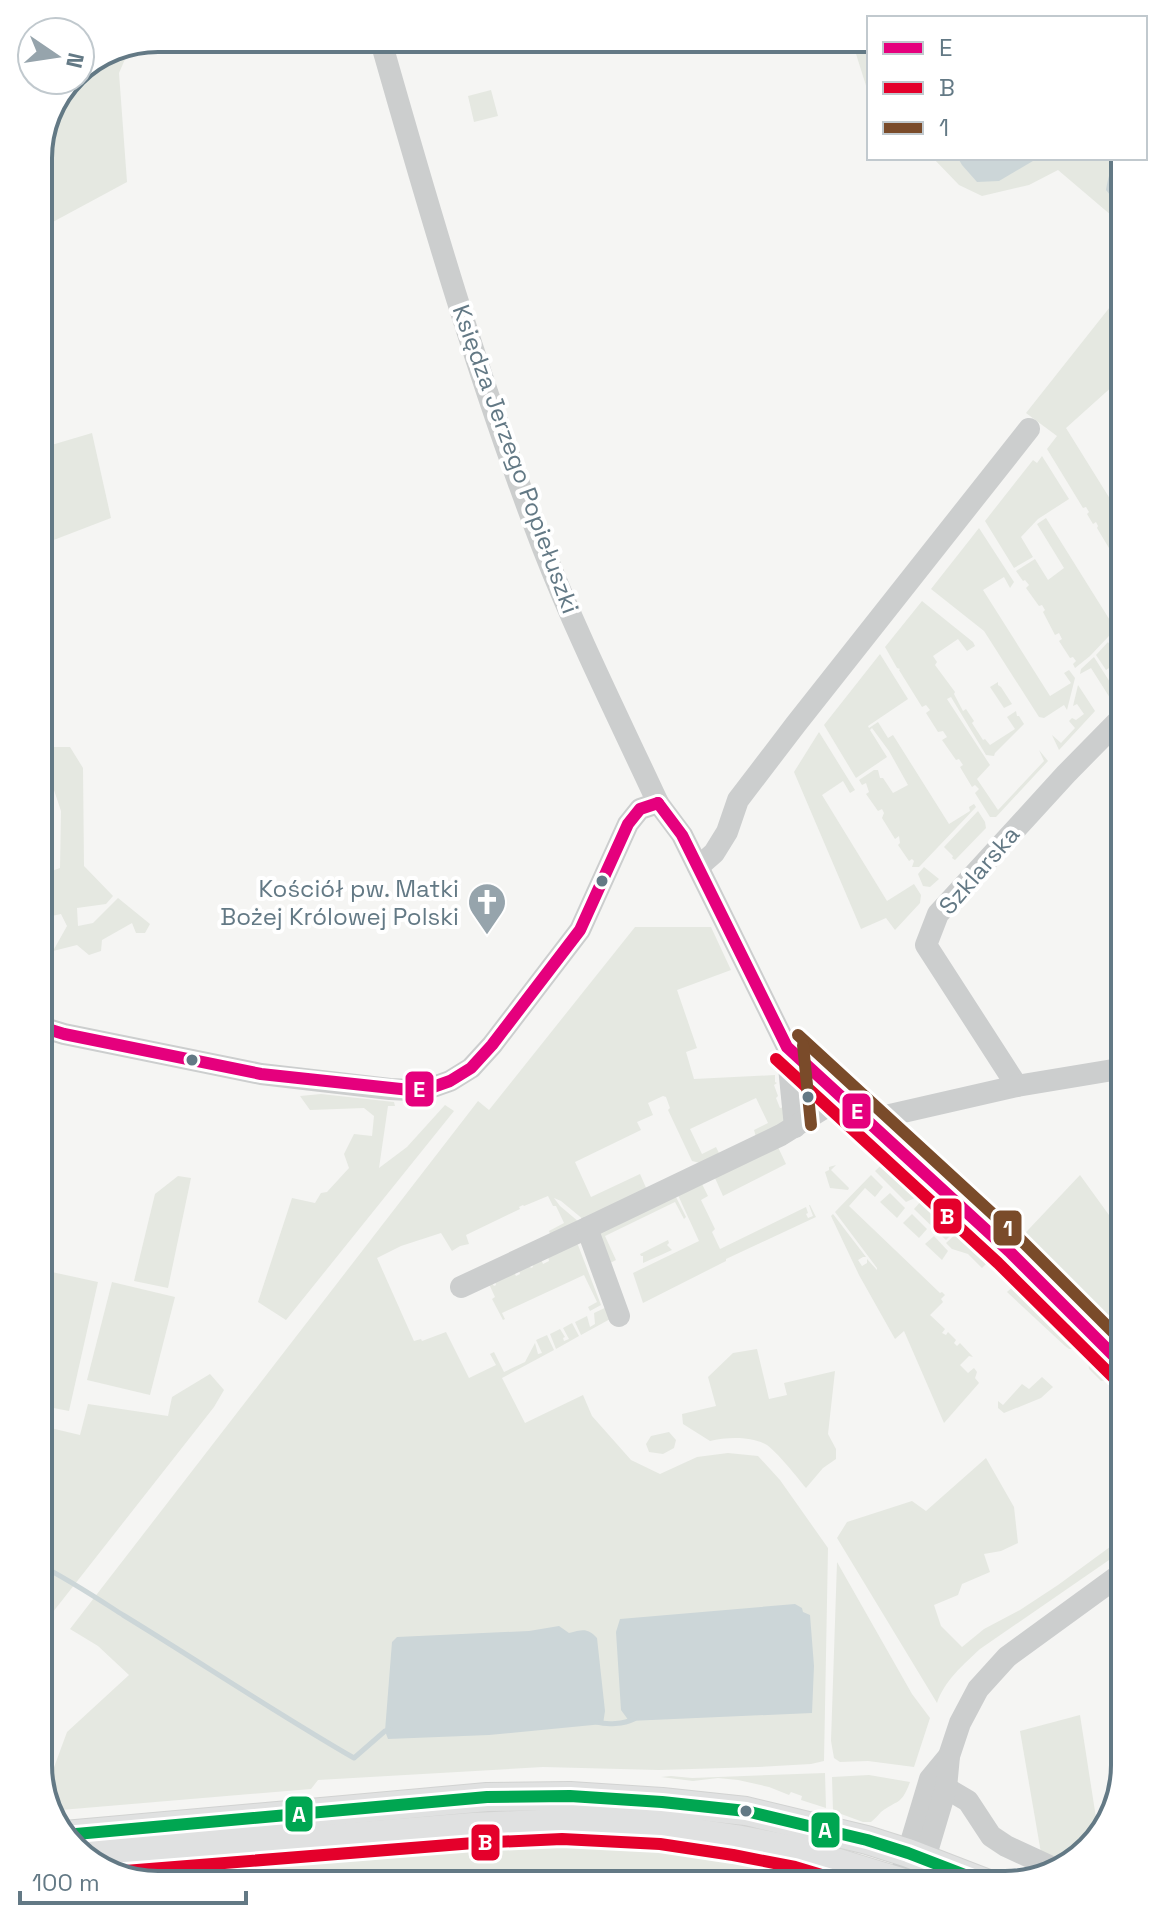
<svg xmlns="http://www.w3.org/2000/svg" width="1163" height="1923" font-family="'Space Grotesk',sans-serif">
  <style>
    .green { fill: #e5e8e1 }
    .water { fill: #ccd6d8 }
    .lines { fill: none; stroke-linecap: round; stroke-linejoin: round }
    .stream { stroke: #ccd6d8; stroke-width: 5 }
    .major-casing { stroke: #d2d3d2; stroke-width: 30 }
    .minor { stroke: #cccece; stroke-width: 22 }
    .major { stroke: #e0e1e1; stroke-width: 28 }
    .bus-1-casing { stroke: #fff; stroke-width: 18 }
    .bus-2-casing { stroke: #fff; stroke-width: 18 }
    .bus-3-casing { stroke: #fff; stroke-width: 18 }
    .bus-4-casing { stroke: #fff; stroke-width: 18 }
    .bus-1 { stroke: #e5007d; stroke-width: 12 }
    .bus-2 { stroke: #e4002b; stroke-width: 12 }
    .bus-3 { stroke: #7a4b2a; stroke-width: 12 }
    .bus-4 { stroke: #00a651; stroke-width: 12 }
    .bus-dot { fill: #637985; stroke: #fff; stroke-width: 3 }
    .labels { text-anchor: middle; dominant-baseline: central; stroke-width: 8; stroke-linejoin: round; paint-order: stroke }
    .street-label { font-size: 24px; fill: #637985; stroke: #fff }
    .poi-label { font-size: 24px; fill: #637985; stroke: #fff; text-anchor: end }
    .rim { fill: none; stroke: #637985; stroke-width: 4 }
    .line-badge { stroke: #fff; stroke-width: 3 }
    .badge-label { font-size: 22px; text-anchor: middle; font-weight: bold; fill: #fff }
  </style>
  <rect width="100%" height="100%" fill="#f5f5f3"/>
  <!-- green -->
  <g class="green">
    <polygon points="851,38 869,38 869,93 868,92"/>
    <polygon points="129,50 119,73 127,182 38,230 38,151 70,80 80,80 80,70"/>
    <polygon points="491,90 498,116 474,122 468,96"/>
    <polygon points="933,158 1125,158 1125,227 1058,170 1029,185 982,196 959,185"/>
    <polygon points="1125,288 1125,375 1066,428 1125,523 1125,574 1116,559 1118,557 1115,552 1112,553 1097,528 1098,526 1096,522 1093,524 1087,514 1089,512 1086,507 1083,508 1047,449 1057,436 1026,413"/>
    <polygon points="92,433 111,518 38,546 38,449"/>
    <polygon points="1042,456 1069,499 1038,519 1021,537 1033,557 1014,568 985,521 1033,460 1037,463"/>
    <polygon points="1046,518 1111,622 1125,613 1125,619 1090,656 1075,668 1073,664 1076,661 1073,657 1070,658 1059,641 1062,639 1059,633 1055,635 1043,612 1045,610 1042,605 1039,606 1026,588 1029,585 1025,580 1023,581 1016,571 1035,559 1048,580 1064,568 1037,524"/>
    <polygon points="979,528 1014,582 1010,588 1004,577 983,590 1050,696 1071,683 1064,673 1069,670 1075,678 1067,710 1064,705 1044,718 1039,717 984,631 931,589"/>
    <polygon points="38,550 50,677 38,679"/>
    <polygon points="922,601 973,642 975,646 967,651 958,639 933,656 937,662 935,665 955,692 954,694 963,711 966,709 974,721 972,723 983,740 985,739 990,745 1015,729 1007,717 1016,711 1017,716 1019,716 1024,724 995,753 994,756 986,755 951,697 947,699 990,765 977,779 998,810 1044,761 1039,750 1048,761 996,817 990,817 975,793 979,789 975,785 972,787 960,767 963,765 959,759 956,760 942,740 947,737 943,731 938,732 926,713 930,710 926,705 922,707 899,670 900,669 897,668 885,647"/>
    <polygon points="1108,642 1120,661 1106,670 1096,655"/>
    <polygon points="880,654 908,699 868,726 869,728 878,722 888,738 893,735 949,824 970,811 969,807 974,804 976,807 919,867 912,867 914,861 912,859 909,861 898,845 900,843 899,836 895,839 882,818 884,813 882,809 878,811 866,794 869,792 866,783 862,785 859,780 874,770 878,770 880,778 883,778 893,793 908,785 889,751 872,728 870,730 887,757 856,778 824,725"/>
    <polygon points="1094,657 1113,687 1125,680 1125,686 1110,698 1091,668 1080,674 1081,669"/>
    <polygon points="998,682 998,685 1001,687 1012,704 1004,708 990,687"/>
    <polygon points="1078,685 1095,711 1059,750 1052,735 1061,743 1075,728 1069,721 1072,718 1076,720 1084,714 1077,704 1073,706"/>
    <polygon points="819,732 855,790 850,793 843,781 822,795 887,901 914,884 921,895 920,903 895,930 886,918 861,929 794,772"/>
    <polygon points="42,743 53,747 70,747 83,768 84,866 113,896 106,904 77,908 78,926 93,923 118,898 150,924 145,933 136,933 132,923 102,940 101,951 89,955 77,945 53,951 67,926 61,914 47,917 46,890 38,893 38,876 60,868 61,811 52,784 38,784 38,744"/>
    <polygon points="978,811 985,822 986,828 955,860 952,858 953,856 944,847"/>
    <polygon points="924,867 939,879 930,887 923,886 918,874"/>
    <polygon points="635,927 711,927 731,970 677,990 697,1048 686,1052 694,1079 775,1075 775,1082 777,1083 774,1085 778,1096 776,1098 780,1108 785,1107 784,1125 756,1137 754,1130 768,1123 756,1098 690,1129 702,1154 716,1147 719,1153 721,1152 700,1163 692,1161 668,1110 670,1108 666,1097 663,1096 648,1103 653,1115 637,1122 641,1130 575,1162 591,1197 640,1174 647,1190 584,1220 561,1201 554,1198 560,1206 579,1222 551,1236 549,1231 564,1223 556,1206 553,1206 548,1196 524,1206 523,1205 519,1207 520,1209 466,1235 469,1244 460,1246 452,1251 441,1233 401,1246 377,1258 414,1341 421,1339 422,1341 446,1332 469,1378 496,1365 490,1354 494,1352 504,1372 525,1362 535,1343 538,1354 542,1353 536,1340 547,1335 554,1350 502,1378 525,1423 583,1395 592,1416 631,1460 660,1474 697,1457 728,1453 758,1456 780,1480 828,1548 824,1761 811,1764 758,1767 659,1770 543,1767 318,1780 311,1789 49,1811 39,1771 53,1770 67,1732 129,1675 98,1646 70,1629 478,1101 489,1110"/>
    <polygon points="321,1094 394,1102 395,1106 388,1106 379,1168 407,1147 445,1105 454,1111 286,1320 258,1302 292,1198 315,1203 321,1193 327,1192 349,1168 344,1154 354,1134 372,1136 374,1116 364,1108 310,1110 300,1096"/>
    <polygon points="777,1145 786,1164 723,1196 715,1178 702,1184 708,1196 701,1200 715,1229 712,1232 720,1249 806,1207 808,1213 806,1214 808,1218 813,1216 809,1205 810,1205 816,1217 726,1259 726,1261 643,1303 633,1273 699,1241 677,1193"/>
    <polygon points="888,1159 891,1161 887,1167 919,1196 906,1202 875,1171"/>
    <polygon points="836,1165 831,1170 849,1188 848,1190 830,1188 825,1172 829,1170 829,1167"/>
    <polygon points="871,1175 883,1187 875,1197 865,1188 849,1206 940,1293 942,1292 945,1295 941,1299 943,1302 930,1315 945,1329 942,1333 946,1335 948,1332 956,1340 954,1343 957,1346 960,1343 973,1357 969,1356 960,1365 968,1373 974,1368 977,1372 975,1378 979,1383 944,1423 904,1331 895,1339 859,1275 831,1216 833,1214 866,1257 863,1257 858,1260 862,1266 867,1263 867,1259 877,1270 877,1268 835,1212"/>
    <polygon points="1080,1175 1122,1233 1125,1234 1125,1356 1012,1247"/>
    <polygon points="178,1176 191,1178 168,1288 134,1281 155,1194"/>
    <polygon points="890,1193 905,1208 897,1218 880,1202"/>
    <polygon points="675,1195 686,1217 684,1219 675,1202 605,1236 616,1260 608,1264 600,1233"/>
    <polygon points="922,1200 955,1231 946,1240 914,1209"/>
    <polygon points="912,1214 927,1229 919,1238 903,1223"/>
    <polygon points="957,1233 966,1242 971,1237 987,1254 983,1259 986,1264 982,1268 968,1254 952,1249 946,1243"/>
    <polygon points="934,1236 948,1251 942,1260 925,1244"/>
    <polygon points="668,1240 669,1243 667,1245 672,1250 643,1263 643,1256 641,1256 640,1254"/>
    <polygon points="576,1243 578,1245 601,1305 590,1311 588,1307 597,1302 584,1275 502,1313 505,1319 503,1320 492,1299 495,1297 489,1284 492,1283 494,1286 496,1285 495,1281 514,1272 516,1276 520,1274 519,1270 529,1265 531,1268 533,1267 532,1263 541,1259 543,1264 549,1261 548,1256"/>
    <polygon points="38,1269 98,1282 69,1411 38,1405"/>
    <polygon points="1019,1281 1083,1344 1080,1349 1069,1349 1065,1346 1007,1292"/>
    <polygon points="112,1282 175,1297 150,1395 87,1380"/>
    <polygon points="609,1306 612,1318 581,1335 575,1322 587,1316 590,1327 595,1324 594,1313"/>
    <polygon points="572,1323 579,1336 556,1349 550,1334 560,1329 565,1337 563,1338 564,1341 569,1339 563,1328"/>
    <path d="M757,1349l12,50 18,-4 -3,-12 51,-12 -7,63 8,15v10l-13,9 -17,20c-10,-12 -28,-35 -39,-43 -16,-9 -40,-8 -57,-4l-27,-17 -1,-10 34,-8 -8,-29 25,-24z"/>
    <polygon points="1093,1355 1119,1379 1101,1381 1089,1369 1088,1360"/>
    <polygon points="210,1374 224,1390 214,1407 38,1631 38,1425 80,1435 88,1404 168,1416 172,1397"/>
    <polygon points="1042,1377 1053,1387 1041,1398 1004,1413 998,1408 998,1401 1003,1405 1022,1384 1029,1389"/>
    <polygon points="669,1432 676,1440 674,1448 663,1454 649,1452 646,1444 651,1436"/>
    <path d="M986,1458l28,49 4,36 -17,8 -17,3 6,18 -28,12 -4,11 -24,10 7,21 21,21 22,-18 36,-19 38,-25 56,-41 8,-1 3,1v5l-145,100c-16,15 -36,32 -43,54l-100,-165 10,-16 65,-21 14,10z"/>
    <polygon points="837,1562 912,1694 930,1718 914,1767 868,1761 840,1762 834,1758 831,1741"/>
    <polygon points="1080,1715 1099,1837 1067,1864 1041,1853 1020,1731"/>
    <polygon points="825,1773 826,1808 801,1800 802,1796 791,1792 789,1795 769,1787 738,1780 718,1778 693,1781 661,1777 671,1776 692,1778"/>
    <path d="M869,1775l41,7c-9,24 -12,17 -29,30 -3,3 -6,7 -10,10h-8l-30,-11 -1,-34z"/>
    <path d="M448,1845c63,1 127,0 190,5 62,5 122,18 182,30l7,5h-178l-12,-3 -34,-2 -257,-6 -95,11h-100l-43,-15 304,-24z"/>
  </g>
  <!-- water -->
  <g class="water">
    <polygon points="958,158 1038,158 999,181 977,182 962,165"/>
    <path d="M1118,158h7v50l-6,-2 -13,-16c2,-11 4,-23 12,-32z"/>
    <polygon points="795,1604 802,1608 803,1612 810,1615 814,1666 812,1713 629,1721 621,1710 616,1632 620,1619"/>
    <path d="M559,1626l10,7c13,-3 18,-6 28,5l8,73 -2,13 -114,11 -101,4 -3,-8 7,-89 5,-5 132,-6z"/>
  </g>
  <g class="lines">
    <!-- stream -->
    <g class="stream">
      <path d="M38,1564c30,15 57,33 85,51 77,47 153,98 231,143l31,-27 6,-1"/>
      <path d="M597,1722c10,3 27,2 37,-3"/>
    </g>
    <!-- major casing -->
    <g class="major-casing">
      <g id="major">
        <polyline points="65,1835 487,1797 570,1796 662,1802 746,1811 867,1840 908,1853 991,1885"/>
        <polyline points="86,1858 473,1827 562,1823 601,1824 662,1828 736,1839 799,1851 910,1885"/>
      </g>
    </g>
    <!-- minor -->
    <g class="minor">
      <path d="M380,38c49,172 99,344 163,510 34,87 76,171 115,255l24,32 105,212 222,204 116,116"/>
      <polyline points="698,867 714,853 727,832 738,800 796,724 1029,429"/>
      <polyline points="38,1026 64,1034 261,1074 390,1089 410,1090 433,1087 450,1081 471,1068 492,1045 580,930 628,824 640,809 658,803"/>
      <polyline points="787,1047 795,1127"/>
      <polyline points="1017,1086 926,945 938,914 1066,774 1125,714"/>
      <polyline points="868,1120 1017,1086 1125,1068"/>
      <polyline points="461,1287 587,1228"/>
      <polyline points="619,1316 587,1228 781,1135 842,1097"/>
      <polyline points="946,1788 968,1801 991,1836 1006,1846 1060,1871"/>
      <polyline points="903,1869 930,1779 949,1756"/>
      <polyline points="917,1885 946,1788 949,1756 960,1723 978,1689 1007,1657 1125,1571"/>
    </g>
    <!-- major -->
    <use href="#major" class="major"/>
    <!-- bus-1 casing -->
    <g class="bus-1-casing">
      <g id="bus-1">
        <polyline points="658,803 682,835 787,1047 1009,1251 1125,1367"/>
        <polyline points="38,1026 64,1034 261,1074 410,1090 433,1087 450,1081 471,1068 492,1045 580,930 628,824 640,809 658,803"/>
      </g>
    </g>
    <!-- bus-2 casing -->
    <g class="bus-2-casing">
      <g id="bus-2">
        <polyline points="776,1059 998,1263 1114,1378"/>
        <polyline points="112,1872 474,1843 562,1839 660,1844 733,1855 795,1867 855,1885"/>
      </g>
    </g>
    <!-- bus-3 casing -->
    <g class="bus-3-casing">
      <g id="bus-3">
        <polyline points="798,1035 1020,1239 1125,1344"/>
        <polyline points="803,1045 811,1125"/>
      </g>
    </g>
    <!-- bus-4 casing -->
    <g class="bus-4-casing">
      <polyline id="bus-4" points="65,1835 487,1797 570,1796 662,1802 746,1811 867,1840 908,1853 991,1885"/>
    </g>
    <!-- bus-1 -->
    <use href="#bus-1" class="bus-1"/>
    <!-- bus-2 -->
    <use href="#bus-2" class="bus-2"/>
    <!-- bus-3 -->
    <use href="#bus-3" class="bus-3"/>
    <!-- bus-4 -->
    <use href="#bus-4" class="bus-4"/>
  </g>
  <!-- icons -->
  <defs>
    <g id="church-pin" transform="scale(2)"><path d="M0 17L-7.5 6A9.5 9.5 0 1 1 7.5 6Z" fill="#96a4ac" stroke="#fff"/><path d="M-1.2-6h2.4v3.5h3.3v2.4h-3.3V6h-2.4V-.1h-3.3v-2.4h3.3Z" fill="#fff"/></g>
  </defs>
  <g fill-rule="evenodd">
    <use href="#church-pin" x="487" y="902"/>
  </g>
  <!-- markers -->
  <g class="bus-dot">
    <circle cx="602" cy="881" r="7"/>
    <circle cx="192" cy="1060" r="7"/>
    <circle cx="808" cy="1097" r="7"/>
    <circle cx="746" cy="1811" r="7"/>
  </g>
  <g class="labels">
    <!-- street labels -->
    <g class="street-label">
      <text transform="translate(516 459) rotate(70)">Księdza Jerzego Popiełuszki</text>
      <text transform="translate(979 870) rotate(-49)">Szklarska</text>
    </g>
    <!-- poi labels -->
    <g class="poi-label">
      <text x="459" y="888">Kościół pw. Matki<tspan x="459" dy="28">Bożej Królowej Polski</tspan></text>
    </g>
  </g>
  <!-- crop -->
  <path d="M0 0H1163V1923H0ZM158 52H1005A106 106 0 0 1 1111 158V1765A106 106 0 0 1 1005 1871H158A106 106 0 0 1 52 1765V158A106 106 0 0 1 158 52Z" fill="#fff" fill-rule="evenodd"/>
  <path class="rim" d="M158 52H1005A106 106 0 0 1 1111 158V1765A106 106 0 0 1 1005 1871H158A106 106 0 0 1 52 1765V158A106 106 0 0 1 158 52Z"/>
  <g class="line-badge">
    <rect x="404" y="1070" width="31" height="38" rx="8" fill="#e5007d"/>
    <rect x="841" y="1092" width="31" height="38" rx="8" fill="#e5007d"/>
    <rect x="932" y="1197" width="31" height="38" rx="8" fill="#e4002b"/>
    <rect x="992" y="1209" width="31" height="38" rx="8" fill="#7a4b2a"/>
    <rect x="284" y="1795" width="30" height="38" rx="8" fill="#00a651"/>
    <rect x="810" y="1811" width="31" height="38" rx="8" fill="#00a651"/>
    <rect x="470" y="1823" width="31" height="39" rx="8" fill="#e4002b"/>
  </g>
  <g class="badge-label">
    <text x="419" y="1097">E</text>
    <text x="857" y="1119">E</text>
    <text x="947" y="1224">B</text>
    <text x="1008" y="1236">1</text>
    <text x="299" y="1822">A</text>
    <text x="825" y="1838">A</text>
    <text x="485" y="1850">B</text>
  </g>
  <!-- legend -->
  <rect x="867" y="16" width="280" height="144" fill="#ffffff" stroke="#c1c9ce" stroke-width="2"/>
  <rect x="883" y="42" width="40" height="12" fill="#e5007d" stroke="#c1c9ce" stroke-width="2"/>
  <text x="939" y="56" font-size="24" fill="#637985">E</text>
  <rect x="883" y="82" width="40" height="12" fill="#e4002b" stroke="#c1c9ce" stroke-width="2"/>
  <text x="939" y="96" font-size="24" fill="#637985">B</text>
  <rect x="883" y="122" width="40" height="12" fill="#7a4b2a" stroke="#c1c9ce" stroke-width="2"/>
  <text x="939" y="136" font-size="24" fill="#637985">1</text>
  <!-- north arrow -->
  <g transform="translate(56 56) rotate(103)"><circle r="38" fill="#ffffff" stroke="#c1c9ce" stroke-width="2"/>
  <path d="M0-6L14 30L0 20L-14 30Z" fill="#96a4ac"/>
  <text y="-12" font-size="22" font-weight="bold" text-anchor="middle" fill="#637985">N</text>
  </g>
  <!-- scale -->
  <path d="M20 1891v12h226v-12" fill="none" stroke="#637985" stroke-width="4"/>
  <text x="32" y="1891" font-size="24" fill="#637985" stroke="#ffffff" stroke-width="6" paint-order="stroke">100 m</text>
</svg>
